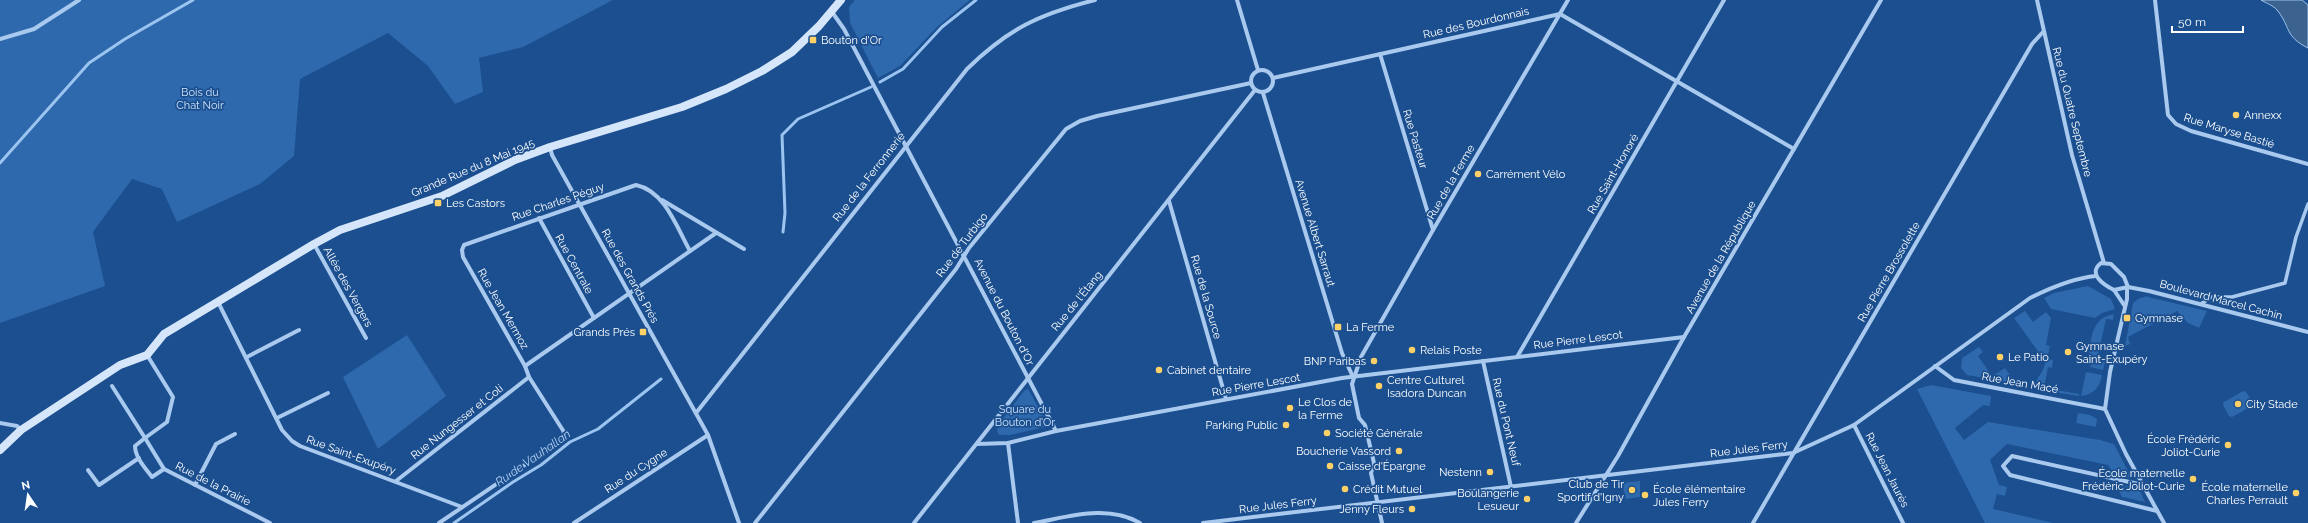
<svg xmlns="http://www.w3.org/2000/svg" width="2308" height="523" font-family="Raleway,sans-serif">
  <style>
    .green { fill: #2e69ad }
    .water { fill: #3c6290; stroke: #9cc4f0 }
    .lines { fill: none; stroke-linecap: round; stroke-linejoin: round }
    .stream { stroke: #9cc4f0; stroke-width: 3 }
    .pedestrian { stroke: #a9c9ee; stroke-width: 3.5 }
    .minor { stroke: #a9c9ee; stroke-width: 4 }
    .secondary { stroke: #d6e6fa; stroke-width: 8 }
    .poi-dot { fill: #ffd166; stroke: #1b4f8f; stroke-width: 1.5 }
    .labels { text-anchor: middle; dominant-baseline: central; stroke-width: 3.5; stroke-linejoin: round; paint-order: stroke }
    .street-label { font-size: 11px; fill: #fff; stroke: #1b4f8f }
    .poi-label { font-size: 11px; fill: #fff; stroke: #1b4f8f; text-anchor: start }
    .park-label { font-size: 11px; fill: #cfe3fa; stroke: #1b4f8f }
    .water-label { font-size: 12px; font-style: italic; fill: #b5d3f5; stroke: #1b4f8f }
  </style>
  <rect width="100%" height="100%" fill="#1b4f8f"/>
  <!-- green -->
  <g class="green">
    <polygon points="0,0 613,0 523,47 479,58 483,92 455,104 428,66 388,33 300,79 294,156 260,184 177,222 162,189 132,179 93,232 105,286 0,323"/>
    <polygon points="855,0 970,0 938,26 900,66 878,78 850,23 849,7"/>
    <polygon points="2088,286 2111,299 2115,309 2102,313 2095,318 2051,309 2044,298 2054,293"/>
    <polygon points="2147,296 2148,297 2207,311 2199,328 2188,323 2177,311 2128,337 2130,344 2125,346 2133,303 2138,299"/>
    <path d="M2025,311l8,11 13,-10 5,6 -5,27 4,1 -3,13 6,1 -1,8 -4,-1 -4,21 35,6v2l-43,-7c-3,-11 10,-17 9,-28l-31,-43z"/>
    <path d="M2114,314l-1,6 -7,-1 -9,41 8,2 -2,8 -13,-3 1,-3h-3c3,-21 1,-46 26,-50z"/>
    <polygon points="407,335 446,396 378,449 343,377"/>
    <polygon points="1979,347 1983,352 1978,356 1990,373 1990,379 1967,375 1961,368 1962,358"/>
    <polygon points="2005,368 2014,381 2018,380 2022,385 1994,380 1994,375"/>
    <path d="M2086,372l16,3c-2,12 -9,20 -21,21z"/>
    <polygon points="1931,385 1991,396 1990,406 1983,405 1955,428 1964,440 1988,422 2100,440 2114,444 2132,479 2114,474 2108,465 2007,444 1990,460 1999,485 2007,487 2005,496 1997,494 1993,509 2053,523 1985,523 1917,389"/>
    <polygon points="1028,389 1046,421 1045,427 1010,435 999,435 997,431 998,425 1025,390"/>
    <polygon points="2243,391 2246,392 2253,403 2252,406 2232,417 2229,416 2223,405 2224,402"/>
    <polygon points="2078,413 2090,415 2097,419 2096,427 2076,423"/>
    <polygon points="1640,481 1640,497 1626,499 1622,483"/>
    <polygon points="2125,486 2139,489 2145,502 2122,497 2119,491"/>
  </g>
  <!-- water -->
  <path class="water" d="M2261,0h41l6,5v43c-24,-12 -17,-21 -31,-38 -3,-4 -11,-7 -16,-10z"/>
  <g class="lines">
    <!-- stream -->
    <g class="stream">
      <polyline points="880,82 903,69 942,27 976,0"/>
      <polyline points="0,163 89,63 125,39 193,0"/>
      <polyline points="783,232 785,213 782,135 798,119 871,87"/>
      <polyline points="454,523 513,482 541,465 570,442 598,429 661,379"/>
    </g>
    <!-- pedestrian -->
    <polyline class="pedestrian" points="2201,304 2211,297 2232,297 2285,283 2296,237 2308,204"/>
    <!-- minor -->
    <g class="minor">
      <polyline points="1237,0 1258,70"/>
      <polyline points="2037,0 2072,155 2104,263"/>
      <polyline points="2155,0 2168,115 2176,124 2191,131 2308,164"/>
      <polyline points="832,12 844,29 1056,431"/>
      <polyline points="0,39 34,29 79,0"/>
      <polyline points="1380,54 1433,230"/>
      <circle cx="1262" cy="81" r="11"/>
      <polyline points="1273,78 1560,14 1794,149"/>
      <polyline points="1263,93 1342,353 1353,377"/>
      <polyline points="550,147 552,155 708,435 739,523"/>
      <polyline points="662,200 744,249"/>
      <polyline points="1169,201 1226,399"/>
      <polyline points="539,218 594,318"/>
      <polyline points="314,244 366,338"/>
      <path d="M2128,287l-4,-10 -13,-13 -10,-1c-14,11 3,22 13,27l14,-3 21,4 159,41"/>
      <polyline points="2127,288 2127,299 2110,372 2105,409 2126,454 2164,523"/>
      <polyline points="2114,290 2124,305"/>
      <polyline points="218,302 282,430 292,441 300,446 462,507"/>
      <polyline points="147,355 173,397 167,422 145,438 164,469 270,523"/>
      <polyline points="247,357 299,330"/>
      <polyline points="1517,357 1724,0"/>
      <polyline points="1483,361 1511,487"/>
      <polyline points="525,366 716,233"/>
      <polyline points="1935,366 1954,380 2105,409"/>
      <path d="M112,386l33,52 -10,8c0,11 10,22 17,31l12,-8"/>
      <path d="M696,413l271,-344c41,-40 72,-55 128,-69"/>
      <polyline points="277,418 328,393"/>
      <polyline points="0,423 17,426 21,430"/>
      <polyline points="1854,425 1903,523"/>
      <polyline points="1008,443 1018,523"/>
      <polyline points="977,444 1008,443 1056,431 1342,378 1684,337"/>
      <polyline points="88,470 99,485 139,458"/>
      <polyline points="396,481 529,377"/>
      <polyline points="195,485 216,444 235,434"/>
      <polyline points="2143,485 2012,456 2003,466 2010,475 2157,511"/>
      <polyline points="1356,505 1357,511"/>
      <path d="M439,523l121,-82 4,-9 -35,-55 -4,-11 -62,-109 -1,-7 2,-5 172,-60c29,6 41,43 54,66"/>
      <polyline points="574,523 708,435"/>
      <polyline points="755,523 956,269 969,248 1066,129 1080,121 1097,116 1251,83"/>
      <polyline points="914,523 1255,90"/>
      <path d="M1034,523c34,-6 73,-19 106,0"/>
      <path d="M1203,523l590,-70 61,-28 176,-127c20,-10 43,-20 66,-22"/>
      <polyline points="1382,523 1371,473 1374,463 1365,425 1359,418 1352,384 1361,357 1433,230 1568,0"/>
      <polyline points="1576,523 1618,456 1684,337 1881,0"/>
      <polyline points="1753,523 2032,44 2043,32"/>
    </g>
    <!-- secondary -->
    <polyline class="secondary" points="0,450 21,430 120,365 147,355 164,334 314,244 340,230 442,196 515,160 550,147 682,107 726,89 762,71 792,52 819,26 841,0"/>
  </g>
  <!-- markers -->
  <g class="poi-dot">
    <rect x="809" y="36" width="8" height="8" rx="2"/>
    <circle cx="2236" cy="115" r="4"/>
    <circle cx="1478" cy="174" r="4"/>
    <rect x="434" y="199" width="8" height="8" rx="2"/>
    <rect x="2123" y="314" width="8" height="8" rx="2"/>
    <rect x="1334" y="323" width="8" height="8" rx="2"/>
    <rect x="639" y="328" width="8" height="8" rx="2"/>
    <circle cx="1412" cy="350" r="4"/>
    <circle cx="2068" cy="352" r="4"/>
    <circle cx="2000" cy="357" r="4"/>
    <circle cx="1374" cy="361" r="4"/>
    <circle cx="1159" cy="370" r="4"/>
    <circle cx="1379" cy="386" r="4"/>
    <circle cx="2238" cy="404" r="4"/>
    <circle cx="1290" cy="408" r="4"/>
    <circle cx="1286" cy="425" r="4"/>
    <circle cx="1327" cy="433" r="4"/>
    <circle cx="2228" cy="445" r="4"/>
    <circle cx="1399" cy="451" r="4"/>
    <circle cx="1330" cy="466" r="4"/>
    <circle cx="1490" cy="472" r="4"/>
    <circle cx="2193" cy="479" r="4"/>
    <circle cx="1345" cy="489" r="4"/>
    <circle cx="1632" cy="490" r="4"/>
    <circle cx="2296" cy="493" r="4"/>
    <circle cx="1645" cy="495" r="4"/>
    <circle cx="1527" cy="499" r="4"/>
    <circle cx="1412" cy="509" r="4"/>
  </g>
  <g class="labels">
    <!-- street labels -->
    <g class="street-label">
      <text transform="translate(1476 23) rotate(-13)">Rue des Bourdonnais</text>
      <text transform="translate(2072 112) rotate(76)">Rue du Quatre Septembre</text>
      <text transform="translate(2229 131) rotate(17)">Rue Maryse Bastié</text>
      <text transform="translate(1415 139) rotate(73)">Rue Pasteur</text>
      <text transform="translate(473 168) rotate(-23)">Grande Rue du 8 Mai 1945</text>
      <text transform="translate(1613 174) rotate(-60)">Rue Saint-Honoré</text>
      <text transform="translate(869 177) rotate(-52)">Rue de la Ferronnerie</text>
      <text transform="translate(1451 182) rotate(-60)">Rue de la Ferme</text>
      <text transform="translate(558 202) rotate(-19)">Rue Charles Péguy</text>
      <text transform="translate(1315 233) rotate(73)">Avenue Albert Sarraut</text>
      <text transform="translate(962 245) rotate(-53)">Rue de Turbigo</text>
      <text transform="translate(1721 257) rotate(-60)">Avenue de la République</text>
      <text transform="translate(574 264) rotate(61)">Rue Centrale</text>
      <text transform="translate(1889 272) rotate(-60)">Rue Pierre Brossolette</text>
      <text transform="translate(630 276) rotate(61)">Rue des Grands Prés</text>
      <text transform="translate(348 287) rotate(61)">Allée des Vergers</text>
      <text transform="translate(1206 297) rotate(74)">Rue de la Source</text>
      <text transform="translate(2221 300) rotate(15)">Boulevard Marcel Cachin</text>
      <text transform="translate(1077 301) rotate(-51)">Rue de l'Étang</text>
      <text transform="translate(503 309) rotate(60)">Rue Jean Mermoz</text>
      <text transform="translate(1004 312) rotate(63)">Avenue du Bouton d'Or</text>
      <text transform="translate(1578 340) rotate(-7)">Rue Pierre Lescot</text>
      <text transform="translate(2020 383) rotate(10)">Rue Jean Macé</text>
      <text transform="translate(1256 385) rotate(-10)">Rue Pierre Lescot</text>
      <text transform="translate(457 422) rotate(-38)">Rue Nungesser et Coli</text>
      <text transform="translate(1506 422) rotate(77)">Rue du Pont Neuf</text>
      <text transform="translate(1749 449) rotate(-7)">Rue Jules Ferry</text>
      <text transform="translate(351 455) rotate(20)">Rue Saint-Exupéry</text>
      <text transform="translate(1887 470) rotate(63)">Rue Jean Jaurès</text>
      <text transform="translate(636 471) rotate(-33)">Rue du Cygne</text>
      <text transform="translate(213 484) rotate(27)">Rue de la Prairie</text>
      <text transform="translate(1278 505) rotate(-7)">Rue Jules Ferry</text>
    </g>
    <!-- poi labels -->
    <g class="poi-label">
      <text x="821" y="40">Bouton d'Or</text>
      <text x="2244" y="115">Annexx</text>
      <text x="1486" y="174">Carrément Vélo</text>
      <text x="446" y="203">Les Castors</text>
      <text x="2135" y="318">Gymnase</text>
      <text x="1346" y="327">La Ferme</text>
      <text x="635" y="332" text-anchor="end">Grands Prés</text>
      <text x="2076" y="346">Gymnase<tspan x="2076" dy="13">Saint-Exupéry</tspan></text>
      <text x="1420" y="350">Relais Poste</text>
      <text x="2008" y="357">Le Patio</text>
      <text x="1366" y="361" text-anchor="end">BNP Paribas</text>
      <text x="1167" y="370">Cabinet dentaire</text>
      <text x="1387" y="380">Centre Culturel<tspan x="1387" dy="13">Isadora Duncan</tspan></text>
      <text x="1298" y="402">Le Clos de<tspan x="1298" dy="13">la Ferme</tspan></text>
      <text x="2246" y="404">City Stade</text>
      <text x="1278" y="425" text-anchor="end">Parking Public</text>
      <text x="1335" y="433">Société Générale</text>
      <text x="2220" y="439" text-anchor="end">École Frédéric<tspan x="2220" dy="13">Joliot-Curie</tspan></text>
      <text x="1391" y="451" text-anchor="end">Boucherie Vassord</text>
      <text x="1338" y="466">Caisse d'Épargne</text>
      <text x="1482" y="472" text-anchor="end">Nestenn</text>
      <text x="2185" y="473" text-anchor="end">École maternelle<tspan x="2185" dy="13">Frédéric Joliot-Curie</tspan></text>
      <text x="1624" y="484" text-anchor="end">Club de Tir<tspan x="1624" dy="13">Sportif d'Igny</tspan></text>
      <text x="2288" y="487" text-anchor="end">École maternelle<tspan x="2288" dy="13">Charles Perrault</tspan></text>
      <text x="1353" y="489">Crédit Mutuel</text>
      <text x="1653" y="489">École élémentaire<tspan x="1653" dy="13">Jules Ferry</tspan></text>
      <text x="1519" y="493" text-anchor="end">Boulangerie<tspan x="1519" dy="13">Lesueur</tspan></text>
      <text x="1404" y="509" text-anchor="end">Jenny Fleurs</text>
    </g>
    <!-- park labels -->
    <g class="park-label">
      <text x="200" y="92">Bois du<tspan x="200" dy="13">Chat Noir</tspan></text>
      <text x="1025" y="409">Square du<tspan x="1025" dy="13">Bouton d’Or</tspan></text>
    </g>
    <!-- water labels -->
    <g class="water-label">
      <text transform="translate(533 458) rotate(-35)">Ru de Vauhallan</text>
    </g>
  </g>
  <!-- north arrow -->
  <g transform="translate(28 495) rotate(347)" stroke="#1b4f8f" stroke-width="3" paint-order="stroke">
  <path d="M0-3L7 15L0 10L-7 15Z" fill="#ffffff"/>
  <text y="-6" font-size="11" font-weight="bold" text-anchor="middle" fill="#ffffff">N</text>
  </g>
  <!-- scale -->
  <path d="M2172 26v6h71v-6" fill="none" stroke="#ffffff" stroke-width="2"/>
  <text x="2178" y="26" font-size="12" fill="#ffffff" stroke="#1b4f8f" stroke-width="3" paint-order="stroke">50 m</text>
</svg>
